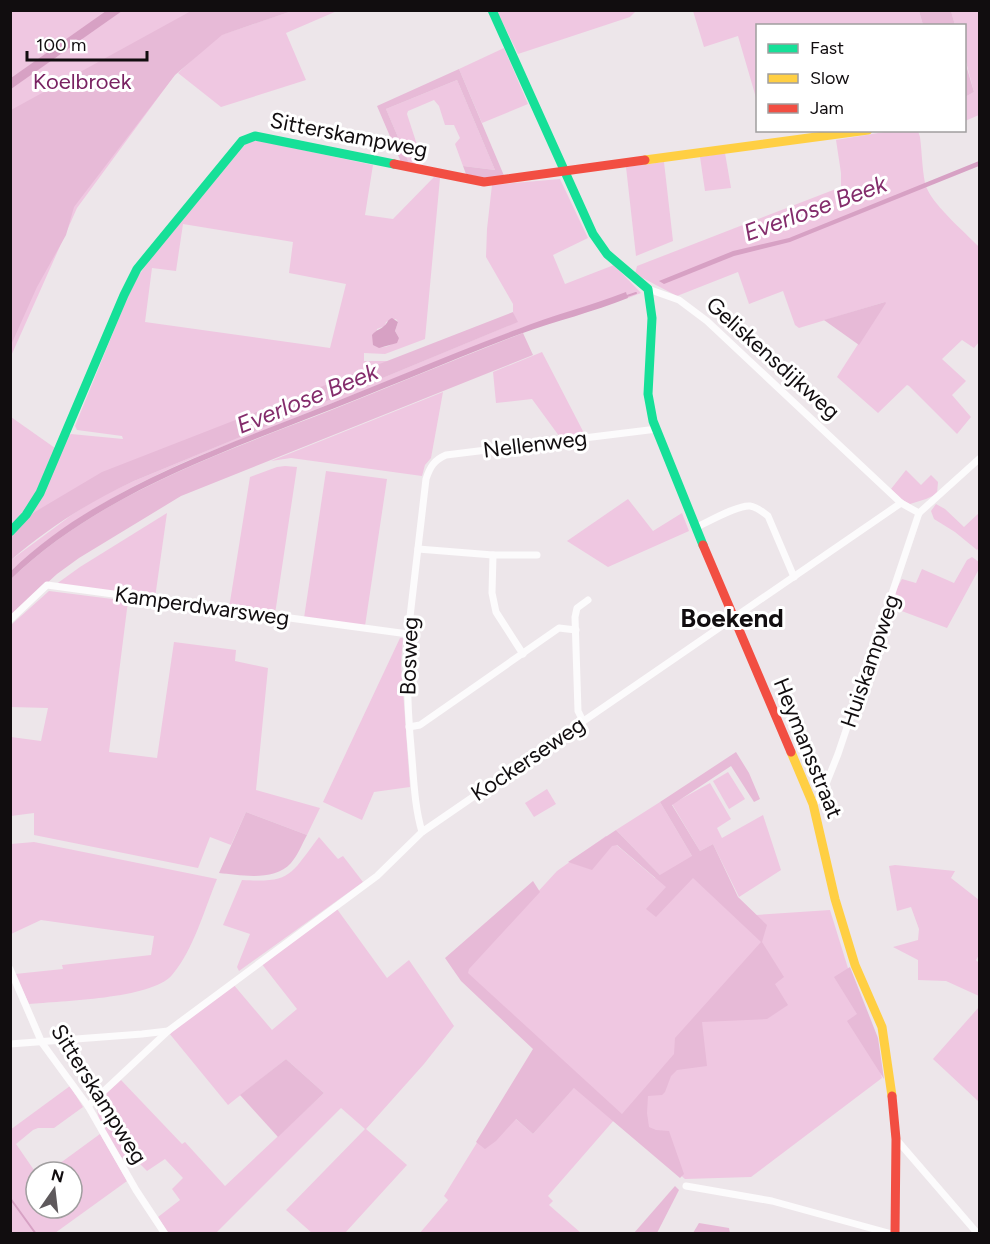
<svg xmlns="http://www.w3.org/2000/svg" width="990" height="1244" font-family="Figtree,sans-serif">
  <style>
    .green { fill: #efc7e1; fill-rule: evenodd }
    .forest { fill: #e7bad7 }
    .water { fill: #d7a1c4 }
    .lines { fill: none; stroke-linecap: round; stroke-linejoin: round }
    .stream { stroke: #d7a1c4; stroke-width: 2 }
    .street { stroke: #fcfbfc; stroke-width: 7 }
    .fast { stroke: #16e098; stroke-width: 9 }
    .slow { stroke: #ffcf43; stroke-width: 9 }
    .jam { stroke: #f24e42; stroke-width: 9 }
    .labels { text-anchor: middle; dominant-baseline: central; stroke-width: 6; stroke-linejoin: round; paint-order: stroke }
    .park-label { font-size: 22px; fill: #792262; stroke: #fff }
    .street-label { font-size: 22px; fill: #110d0f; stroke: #fff }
    .water-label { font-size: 24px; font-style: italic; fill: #842d6c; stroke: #fff }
    .quarter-label { font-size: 26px; font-weight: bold; fill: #110d0f; stroke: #fff }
  </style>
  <rect width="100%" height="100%" fill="#ede6ea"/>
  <!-- green -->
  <g class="green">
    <polygon points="10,11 284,11 231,27 224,34 292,11 337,11 286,33 306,80 221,107 178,73 203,50 182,65 77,208 11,356"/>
    <polygon points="497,11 636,11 630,17 518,54"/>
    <polygon points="693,11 919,11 923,25 758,26 757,101 738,36 704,47"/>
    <polygon points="951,11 979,11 979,115 965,121 965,97 974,92 965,58 964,26 955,25"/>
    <polygon points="504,48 528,104 482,123 459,69"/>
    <polygon points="457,80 495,170 463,166 455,144 460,138 454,125 445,125 439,106 434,100 408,111 407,114 419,151 416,165 409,163 386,109"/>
    <path d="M890,131h28l2,6c2,15 2,31 5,46 4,19 40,49 54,64v95l-5,6 -12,-8 -20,19 24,22 -14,14 19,22 -14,17 -48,-48 -2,-1 -29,28 -41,-36 48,-75 -86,26 -4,-3 -12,-34 -34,13 -11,-32 -61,24 -42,-22 2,-8 204,-79v-14l-5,-33z"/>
    <path d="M248,141h12l113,24 -8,50 28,4 41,-42 6,1 -15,161 -40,15 -21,-1v8h25l-146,56 -210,96 33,-75 5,-4 52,5 -1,-3 -45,-6 -2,-4 53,-130 9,-18 13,-19zM183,224l110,18 -4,31 57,11 -16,64 -185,-26 7,-54 24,3zM396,319l2,3 -3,9 4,7c-8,8 -15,12 -25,7l3,-16 8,-3 1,-4z"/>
    <polygon points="725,153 731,188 705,191 700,157"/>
    <polygon points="664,162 673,241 636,256 626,167"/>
    <path d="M560,179l28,59 -35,17 12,29 49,-19 27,28 -13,5 -2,-5 -35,13 -70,22 -332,132c-63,28 -128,63 -178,111v-11l62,-46 29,-18 32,-15 383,-159 -4,-10v-8l-27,-47 1,-28 5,-44z"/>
    <polygon points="542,352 586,437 562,440 532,399 496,403 493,372"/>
    <polygon points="443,392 431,458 425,465 422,476 291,458 271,461"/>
    <polygon points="11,417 55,448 30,506 11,528"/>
    <polygon points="285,466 297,467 275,614 229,608 250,477 277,467"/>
    <polygon points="906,470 921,485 931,475 938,482 937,494 926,499 910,504 901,499 891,489"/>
    <polygon points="326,471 387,479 365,626 304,618"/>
    <polygon points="628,499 653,531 682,513 689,531 608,567 567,541"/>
    <polygon points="936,504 945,509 964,527 979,513 979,548 977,550 955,532 934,519 931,511"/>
    <polygon points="167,513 155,598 55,585 80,567"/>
    <polygon points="972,557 979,562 979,569 947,628 891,607 897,588 902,579 916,583 922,569 954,583 967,560"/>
    <polygon points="49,591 128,601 109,752 157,758 174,642 236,650 235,661 268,668 256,790 320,808 307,835 246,812 231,845 210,837 198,868 34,835 34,813 11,816 11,737 41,741 48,708 11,707 11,625"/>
    <polygon points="400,638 403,638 401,663 410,787 374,792 362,820 323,802"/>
    <polygon points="728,772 745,799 729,809 713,781"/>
    <polygon points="710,783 731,819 717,828 722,838 763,815 781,870 739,897 713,844 700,851 672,804"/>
    <polygon points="547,789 556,804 534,817 525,803"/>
    <polygon points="660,802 692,856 756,915 830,910 882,1078 751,1177 685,1179 615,1119 548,1196 553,1201 549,1205 581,1233 419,1234 448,1200 444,1196 478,1141 510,1114 533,1134 580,1081 462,974 557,871 606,836 655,878 660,875 616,830"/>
    <path d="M319,837l19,22 5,-3 20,26 -124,89 -2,-4 13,-33 -27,-9 19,-45c50,3 48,-5 77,-43z"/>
    <path d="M34,842l183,37c-13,31 -23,70 -45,96 -20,24 -112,26 -143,29l-14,-30 48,-5 -1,-4 89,-10 3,-19 -113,-16 -30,14v-90z"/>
    <polygon points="895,865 955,871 951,878 979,900 979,955 976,960 979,963 979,996 946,981 918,980 918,960 893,947 918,940 919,929 911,907 897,911 889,866"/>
    <path d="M337,909l50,69 22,-18 45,66 -30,38 -58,65 41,36 -62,68h-33l-26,-23 79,-81 -24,-21 -125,125 -47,1 -11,-17 22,-17 -8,-11 11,-11 -18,-19 -18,12 -18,-18 -7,5c-7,-10 -30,-43 -24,-55 4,-8 16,-16 23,-23l61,64 3,-2 40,44 99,-93 -38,-34 -58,46 -59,-72 64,-49 39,46 25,-21 -36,-46z"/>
    <polygon points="979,1007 980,1100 978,1101 933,1059"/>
    <polygon points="70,1086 83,1107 54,1128 38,1128 33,1130 16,1144 36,1173 36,1208 72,1208 72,1172 48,1172 100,1134 127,1181 55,1233 11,1233 10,1130"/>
  </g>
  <!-- forest -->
  <g class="forest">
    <polygon points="191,11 292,11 222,35 175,75 74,207 66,235 37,287 11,345 11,110"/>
    <polygon points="919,11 951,11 955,25 923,25"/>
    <polygon points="964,58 974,92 965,97 964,97"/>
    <polygon points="459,69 505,178 484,178 466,174 463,166 495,170 457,80 386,109 409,163 401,162 377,106"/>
    <polygon points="885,302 886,303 859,345 824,320"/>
    <path d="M513,312l5,10 -384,159c-45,21 -86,47 -123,79v-23l22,-24 69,-41z"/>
    <path d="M523,333l10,22 -352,141 -102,62 -22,16 -46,42v-37c87,-84 207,-125 318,-168 65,-26 129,-53 194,-78z"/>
    <polygon points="736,752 749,773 760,799 754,802 731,766 672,805 700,851 713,844 738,897 767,925 762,942 784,977 775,984 788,1005 767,1019 702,1022 707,1066 677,1070 671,1076 665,1092 662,1095 648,1096 647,1113 649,1127 656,1130 669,1131 684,1174 680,1178 574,1088 533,1134 516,1119 496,1141 485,1149 476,1142 533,1049 461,981 445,958 533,881 540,892 469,969 468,973 622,1114 674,1054 675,1038 761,942 693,878 656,917 646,909 666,887 617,845 612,846 592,870 568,862 616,830 660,875 692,856 660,802"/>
    <path d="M246,812l61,23c-5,9 -9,20 -16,28 -17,19 -51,12 -72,10z"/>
    <polygon points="850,967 878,1038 884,1079 847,1021 857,1014 834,977"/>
    <polygon points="286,1059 324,1093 278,1137 240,1095"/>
    <polygon points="675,1186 679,1190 657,1233 634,1233"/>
    <polygon points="699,1223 729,1228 730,1233 693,1233"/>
  </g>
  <!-- water -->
  <g class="water">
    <polygon points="106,11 122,11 11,89 11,78"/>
    <polygon points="979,161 979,166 790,242 734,256 664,284 659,281 733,251 789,238"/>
    <path d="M626,292l2,6c-35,14 -72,23 -108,36 -71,27 -140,57 -211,84 -105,41 -216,82 -298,161v-8c78,-76 191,-117 291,-156 72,-28 143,-59 216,-86 35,-14 72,-23 108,-37z"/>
    <path d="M392,318l6,4 -3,9 4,7 -2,5 -18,5 -6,-3 -1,-10c5,-6 8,-5 12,-9 4,-3 3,-6 8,-8z"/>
  </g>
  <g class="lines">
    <!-- stream -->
    <g class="stream">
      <polyline points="627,296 636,293"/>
      <polyline points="10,1198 36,1234"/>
    </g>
    <!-- street -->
    <g class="street">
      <polyline points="648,289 679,300 707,321 901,503 919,513"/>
      <polyline points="919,513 980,458"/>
      <path d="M695,528c13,-6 42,-23 55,-22 7,1 13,6 18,10l26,61"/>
      <polyline points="418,549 493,555 537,555"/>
      <polyline points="493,555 492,593 496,612 523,654"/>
      <polyline points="10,620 47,585 408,634"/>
      <polyline points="583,721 578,711 575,617 577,608 588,600"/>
      <polyline points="409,727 420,725 559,628 576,630"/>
      <polyline points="813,804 820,799 838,754 919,513"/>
      <path d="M422,832c-7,-24 -8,-48 -10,-73 -4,-42 -6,-83 -4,-125l18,-155c4,-12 8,-19 20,-24l211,-26"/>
      <polyline points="10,969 42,1043 88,1106 136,1190 165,1234"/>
      <polyline points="10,1044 142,1034 168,1031"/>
      <polyline points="88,1106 168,1031 377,876 422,832 901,503"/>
      <polyline points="896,1139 978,1234"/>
      <polyline points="686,1186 772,1201 892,1234"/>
    </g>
    <!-- fast -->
    <g class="fast">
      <polyline points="492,10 593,234 607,254 648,289 652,318 648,394 653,421 703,545"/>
      <polyline points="10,532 26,515 40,493 124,295 137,269 242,141 255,136 394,164"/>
    </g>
    <!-- slow -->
    <g class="slow">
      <polyline points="645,160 868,130"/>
      <polyline points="791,752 813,804 835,899 855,965 882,1027 892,1096"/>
    </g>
    <!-- jam -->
    <g class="jam">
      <polyline points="394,164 484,182 645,160"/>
      <polyline points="703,545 791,752"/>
      <polyline points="892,1096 896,1139 895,1234"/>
    </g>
  </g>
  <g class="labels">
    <!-- park labels -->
    <g class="park-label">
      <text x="82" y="81">Koelbroek</text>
    </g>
    <!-- street labels -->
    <g class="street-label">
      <text transform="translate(349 135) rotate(11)">Sitterskampweg</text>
      <text transform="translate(773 358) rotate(42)">Geliskensdijkweg</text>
      <text transform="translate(535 444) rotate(-7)">Nellenweg</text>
      <text transform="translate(202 606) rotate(8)">Kamperdwarsweg</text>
      <text transform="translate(409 656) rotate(-88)">Bosweg</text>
      <text transform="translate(870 661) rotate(-71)">Huiskampweg</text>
      <text transform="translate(808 748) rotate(68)">Heymansstraat</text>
      <text transform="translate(528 759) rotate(-34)">Kockerseweg</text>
      <text transform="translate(99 1094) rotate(58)">Sitterskampweg</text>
    </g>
    <!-- water labels -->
    <g class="water-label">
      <text transform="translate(815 208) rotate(-20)">Everlose Beek</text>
      <text transform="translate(307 398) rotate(-22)">Everlose Beek</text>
    </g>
    <!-- quarter labels -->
    <g class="quarter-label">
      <text x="732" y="618">Boekend</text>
    </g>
  </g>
  <!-- border -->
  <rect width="990" height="1244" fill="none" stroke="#110d0f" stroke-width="24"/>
  <!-- legend -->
  <rect x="756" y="24" width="210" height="108" fill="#ffffff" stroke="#a09e9f" stroke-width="1.5"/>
  <rect x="768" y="44" width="30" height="9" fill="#16e098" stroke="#a09e9f" stroke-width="1.5"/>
  <text x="810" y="54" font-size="18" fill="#110d0f">Fast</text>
  <rect x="768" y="74" width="30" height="9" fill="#ffcf43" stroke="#a09e9f" stroke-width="1.5"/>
  <text x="810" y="84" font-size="18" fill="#110d0f">Slow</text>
  <rect x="768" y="104" width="30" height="9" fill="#f24e42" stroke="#a09e9f" stroke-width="1.5"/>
  <text x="810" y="114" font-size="18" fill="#110d0f">Jam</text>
  <!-- north arrow -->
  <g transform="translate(54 1190) rotate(14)"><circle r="28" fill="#ffffff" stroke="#a09e9f" stroke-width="1.5"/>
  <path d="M0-4.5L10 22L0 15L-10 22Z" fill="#5e595c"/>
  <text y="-9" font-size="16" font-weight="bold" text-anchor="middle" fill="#110d0f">N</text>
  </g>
  <!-- scale -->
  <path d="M27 51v9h120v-9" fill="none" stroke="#110d0f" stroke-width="3"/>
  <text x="36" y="51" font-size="18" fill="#110d0f" stroke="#ffffff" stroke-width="4.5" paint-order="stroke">100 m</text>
</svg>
